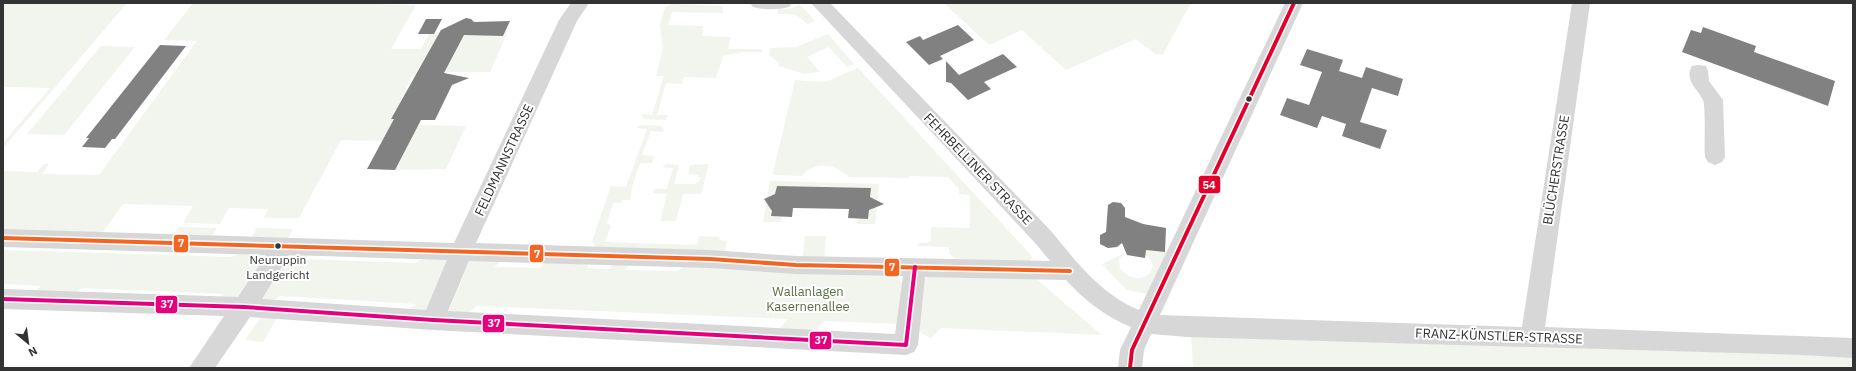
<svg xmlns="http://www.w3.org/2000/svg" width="1856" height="371" font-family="'IBM Plex Sans',sans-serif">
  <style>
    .green { fill: #f1f5ed }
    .building { fill: #818181 }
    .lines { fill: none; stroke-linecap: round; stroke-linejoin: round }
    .minor { fill: #d7d7d7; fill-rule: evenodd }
    .bus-1-casing { stroke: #fff; stroke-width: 7 }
    .bus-2-casing { stroke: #fff; stroke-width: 7 }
    .bus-3-casing { stroke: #fff; stroke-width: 7 }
    .bus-1 { stroke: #f26522; stroke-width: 4 }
    .bus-2 { stroke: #e5007d; stroke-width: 4 }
    .bus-3 { stroke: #e4002b; stroke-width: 4 }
    .bus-dot { fill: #333; stroke: #fff; stroke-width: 1.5 }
    .labels { text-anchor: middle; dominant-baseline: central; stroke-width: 4; stroke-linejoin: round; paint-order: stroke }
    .bus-label { font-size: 12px; fill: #333; stroke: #fff }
    .street-label { font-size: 13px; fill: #333; stroke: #fff }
    .park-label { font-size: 13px; fill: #56703f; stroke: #fff }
    .line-badge { stroke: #fff; stroke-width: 1.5 }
    .badge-label { font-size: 11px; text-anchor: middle; font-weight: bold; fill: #fff }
  </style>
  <rect width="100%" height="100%" fill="#fff"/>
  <!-- green -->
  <g class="green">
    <polygon points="3,3 127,3 3,148 3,143 50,88 3,87"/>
    <polygon points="193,3 331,3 416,5 391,49 421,49 429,34 440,32 417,75 413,75 396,110 394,110 390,119 394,119 382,141 341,140 299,218 264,218 268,209 229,208 220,224 183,223 193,206 123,204 102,233 3,231 3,171 37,172 44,164 49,164 42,174 99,175 197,41 164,40"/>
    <polygon points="944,3 1191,3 1163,54 1155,54 1136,39 1066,70 1022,30 989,45"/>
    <polygon points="672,4 722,6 723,13 672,12 668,25 703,26 702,36 731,37 728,49 762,49 762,52 743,52 723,56 716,78 684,77 682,84 666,83 657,115 668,115 666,120 644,119 641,114 652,115 664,76 656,76 663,49 660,25 665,7"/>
    <path d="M800,5l15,16 -8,3c-10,-11 -16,-10 -30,-10l1,-5h11z"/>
    <polygon points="505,31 508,31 490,72 445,72 465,33 503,36"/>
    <polygon points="828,34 854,64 847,67 829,47 807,57 820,72 804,74 779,66 778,62 769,55 770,48 796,47"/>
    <polygon points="101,46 135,47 64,135 27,134"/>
    <path d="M858,68l173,187 1,3 -3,4h-70l-10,-9v-6l-31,-1v-3l13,-1v-15l39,1v-33l-11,-1v-5l-11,-12 -39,-1v2l-60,-1c-13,-13 -35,-17 -47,-1l-28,-1 -1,-2 22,-93 30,2z"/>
    <polygon points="418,125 466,126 446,169 395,170"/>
    <polygon points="642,125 661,126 664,130 663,132 651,131 642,155 654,156 652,163 640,163 632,187 630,200 622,200 621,203 613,203 607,223 611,226 605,242 697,245 699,236 720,237 719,240 727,241 723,256 597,249 592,241 611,186 626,187 647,129 636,128"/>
    <polygon points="667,164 679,165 674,184 696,184 696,182 699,182 701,177 698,177 698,175 688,174 690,165 709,164 701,194 683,194 676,221 660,221 667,194 653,193 654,189 667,189 673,168 662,167"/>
    <polygon points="770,181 879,184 878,200 870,198 871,188 777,186 775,196 767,198"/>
    <polygon points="766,205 773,206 772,216 782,216 781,222 763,222"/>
    <polygon points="877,207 875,224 857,224 858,218 868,218 869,209"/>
    <polygon points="179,227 217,228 211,237 172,237"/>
    <polygon points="257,228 293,229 287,240 251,238"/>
    <polygon points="805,236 826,236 824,262 802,262"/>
    <polygon points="3,250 232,257 245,250 268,252 238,300 212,302 224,294 82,288 68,297 30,294 41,286 3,284"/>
    <path d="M1146,250l19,2v11l-16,31 -22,-4 -25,-26 24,-12 -7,7 1,10c10,11 27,14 33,-2l-2,-7 -6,-5z"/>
    <polygon points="292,251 314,251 303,259 415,263 431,255 446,256 450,263 429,313 404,312 416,304 280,296 268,305 261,300"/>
    <polygon points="473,257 504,259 494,267 539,268 548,261 589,262 587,268 610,269 613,262 631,263 625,270 677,271 691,263 709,263 717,269 895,274 903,284 900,324 825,321 815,331 779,329 788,319 477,306 466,315 448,313 469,262"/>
    <polygon points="934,274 1035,278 1102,335 941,328 931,338 921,333 918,328 920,283 926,277"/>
    <polygon points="261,317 277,318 263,342 245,340"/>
    <polygon points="1191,336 1853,355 1853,368 1193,368"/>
  </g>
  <!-- building -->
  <g class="building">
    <polygon points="466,18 471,19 474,22 510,21 503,36 464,35 444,73 469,78 452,85 435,120 421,120 395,170 367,169 394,119 391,119 441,30"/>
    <polygon points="426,19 442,19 434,34 418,34"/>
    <polygon points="958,25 974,40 940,56 943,59 929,65 906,42 920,36 923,40"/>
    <polygon points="1703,27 1756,46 1754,52 1835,81 1828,106 1682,52 1691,30 1701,33"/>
    <polygon points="160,45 186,46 115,139 112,139 105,148 82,147 89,138 86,138"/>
    <polygon points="1307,49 1343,60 1339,71 1362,78 1366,67 1403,79 1398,96 1372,88 1360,122 1387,130 1380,149 1342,136 1346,124 1322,116 1317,128 1280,115 1287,98 1309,105 1322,72 1300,65"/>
    <polygon points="1003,54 1017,67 984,82 991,89 968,100 951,83 946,82 946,61 959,75"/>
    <polygon points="777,186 871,188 870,197 884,204 869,210 868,219 848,218 849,209 793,208 792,217 771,216 772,211 764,199 775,194"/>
    <polygon points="1113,202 1121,203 1125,208 1125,217 1143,224 1166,228 1165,252 1146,250 1145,258 1127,255 1122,243 1117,247 1108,248 1100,244 1100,235 1106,232 1108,205"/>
  </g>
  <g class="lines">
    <!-- minor -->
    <g class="minor">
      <path d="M571,3h18l-12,18 -101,222 234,7 86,6 254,5 -14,-17 -225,-241h19l222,229c24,30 50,63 87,78l146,-307h18l-143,312 362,12 50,-324h18l-45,324 308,11v20l-51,-3 -615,-18 -36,-3 -7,16 -2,18h-24l2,-18 11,-23c-25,-10 -47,-27 -65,-47l-141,-3 -7,68 -4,7 -8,3 -473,-25 -183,-13 -35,51h-26l35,-52 -221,-7v-20l235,8 28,-42 -263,-8v-18l451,14 105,-223zM289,255l158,5 -21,50 -164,-11zM469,261l241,7 86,6 107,2 -8,58 -447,-23z"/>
      <path d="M750,3h42l-3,4c-11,3 -25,3 -36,0z"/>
      <path d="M1699,65l7,1 2,5 1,10 14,19 2,57 -3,5 -7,3 -7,-3 -3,-5c-1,-10 1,-50 -2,-57 -6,-12 -19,-20 -11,-34z"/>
    </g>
    <!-- bus-1 casing -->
    <g class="bus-1-casing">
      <polyline id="bus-1" points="3,238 710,259 796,265 1070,271"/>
    </g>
    <!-- bus-2 casing -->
    <g class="bus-2-casing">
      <polyline id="bus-2" points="3,299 244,307 433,320 906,345 915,267"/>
    </g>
    <!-- bus-3 casing -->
    <g class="bus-3-casing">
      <polyline id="bus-3" points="1130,368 1132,350 1294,3"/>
    </g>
    <!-- bus-1 -->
    <use href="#bus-1" class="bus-1"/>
    <!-- bus-2 -->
    <use href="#bus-2" class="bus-2"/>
    <!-- bus-3 -->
    <use href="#bus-3" class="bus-3"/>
  </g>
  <!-- markers -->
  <g class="bus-dot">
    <circle cx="1249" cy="99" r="3.5"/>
    <circle cx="278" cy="246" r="3.5"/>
  </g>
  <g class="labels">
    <!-- bus labels -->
    <g class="bus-label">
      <text x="278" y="259">Neuruppin<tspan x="278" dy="15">Landgericht</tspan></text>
    </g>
    <!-- street labels -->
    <g class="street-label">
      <text transform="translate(504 160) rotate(-65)">FELDMANNSTRASSE</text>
      <text transform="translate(978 169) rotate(46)">FEHRBELLINER STRASSE</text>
      <text transform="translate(1556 170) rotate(-81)">BLÜCHERSTRASSE</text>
      <text transform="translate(1499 336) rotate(2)">FRANZ-KÜNSTLER-STRASSE</text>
    </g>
    <!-- park labels -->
    <g class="park-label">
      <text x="808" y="291">Wallanlagen<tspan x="808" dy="15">Kasernenallee</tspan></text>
    </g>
  </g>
  <g class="line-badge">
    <rect x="1198" y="175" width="23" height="19" rx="4" fill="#e4002b"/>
    <rect x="173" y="234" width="16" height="19" rx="4" fill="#f26522"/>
    <rect x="529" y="244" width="15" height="19" rx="4" fill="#f26522"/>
    <rect x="884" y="258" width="16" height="19" rx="4" fill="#f26522"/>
    <rect x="155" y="295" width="23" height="19" rx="4" fill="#e5007d"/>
    <rect x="482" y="314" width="23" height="19" rx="4" fill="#e5007d"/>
    <rect x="809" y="331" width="23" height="19" rx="4" fill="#e5007d"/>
  </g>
  <g class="badge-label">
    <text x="1209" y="189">54</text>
    <text x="181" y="247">7</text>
    <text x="537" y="258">7</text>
    <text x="892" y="271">7</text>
    <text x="167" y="308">37</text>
    <text x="494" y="327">37</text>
    <text x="821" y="344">37</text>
  </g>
  <!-- border -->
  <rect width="1856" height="371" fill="none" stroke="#333333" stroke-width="8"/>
  <!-- north arrow -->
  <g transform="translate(28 343) rotate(151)" stroke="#ffffff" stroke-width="3" paint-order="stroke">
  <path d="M0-3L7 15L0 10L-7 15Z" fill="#333333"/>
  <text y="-6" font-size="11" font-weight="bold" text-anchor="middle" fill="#333333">N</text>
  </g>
</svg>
